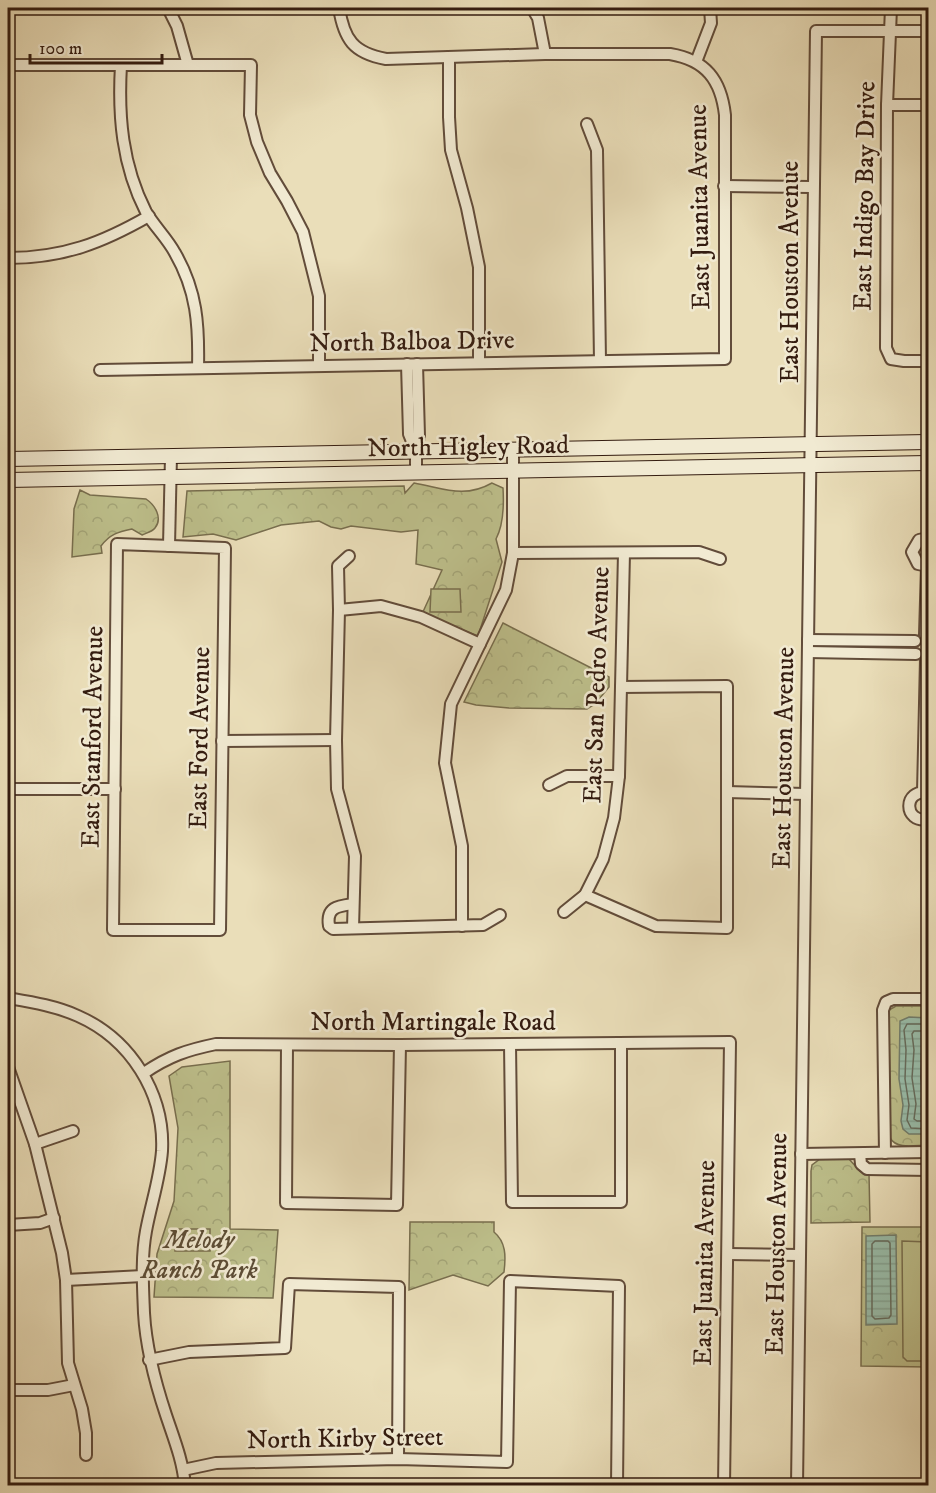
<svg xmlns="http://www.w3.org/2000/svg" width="936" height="1493" font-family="'IM FELL DW Pica',serif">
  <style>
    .park { fill: url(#park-crowns); stroke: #786e4e; stroke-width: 1.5 }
    .garden { fill: #bdbf8b; stroke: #786e4e; stroke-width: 1.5 }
    .water { fill: url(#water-rules); stroke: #717d6c; stroke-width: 1.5 }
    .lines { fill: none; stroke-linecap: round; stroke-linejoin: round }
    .shore { stroke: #666c5d; stroke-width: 1.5 }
    .street-casing { stroke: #624c3a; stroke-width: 14 }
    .secondary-casing { stroke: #341c10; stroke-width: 16 }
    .street { stroke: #f1ead2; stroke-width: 10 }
    .secondary { stroke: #f1ead2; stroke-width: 14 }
    .labels { text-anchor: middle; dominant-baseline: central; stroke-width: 5; stroke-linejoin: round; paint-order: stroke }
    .street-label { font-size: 26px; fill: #341c10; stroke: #f1ead2 }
    .park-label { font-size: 26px; font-style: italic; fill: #5d4d35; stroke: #f1ead2 }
  </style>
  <defs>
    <pattern id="park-crowns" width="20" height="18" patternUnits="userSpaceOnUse" patternTransform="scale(1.5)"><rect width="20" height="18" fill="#bdbf8b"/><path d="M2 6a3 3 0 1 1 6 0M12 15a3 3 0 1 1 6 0" fill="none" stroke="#a3a477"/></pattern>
    <pattern id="water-rules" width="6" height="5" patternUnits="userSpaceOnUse" patternTransform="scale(1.5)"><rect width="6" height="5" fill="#99bdaa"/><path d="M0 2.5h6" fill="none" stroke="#84a291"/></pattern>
  </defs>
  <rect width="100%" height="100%" fill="#eadeb9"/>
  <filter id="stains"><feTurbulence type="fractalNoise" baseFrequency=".00333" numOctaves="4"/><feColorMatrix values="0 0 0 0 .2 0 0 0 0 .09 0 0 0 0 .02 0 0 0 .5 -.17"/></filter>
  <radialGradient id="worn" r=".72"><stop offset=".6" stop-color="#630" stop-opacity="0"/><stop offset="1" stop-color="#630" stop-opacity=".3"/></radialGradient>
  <!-- park -->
  <g class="park">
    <path d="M414,483c29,5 50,16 78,0l11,5c1,17 1,36 -7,51l6,23 -24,74 -56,-22 20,-44 -26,-6 2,-34 -17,2 -50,-6 -10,3 -10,-2 -12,-6 -38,4 -45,15 -23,-6 -30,3 4,-46 217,-5 1,7z"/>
    <path d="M80,490l10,5 56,4c9,6 17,19 9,29 -3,4 -9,5 -13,7l-10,-6c-14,3 -22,5 -31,17l1,7 -30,4 2,-48z"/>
    <polygon points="503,623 609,677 609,687 595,704 587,709 509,708 476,705 464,702"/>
    <path d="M896,1006h32v139c-12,0 -31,5 -38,-7l-1,-124v-4z"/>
    <polygon points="230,1061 230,1229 278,1230 273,1298 154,1297 157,1254 174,1201 178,1128 169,1076 182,1067"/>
    <polygon points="820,1159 849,1159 860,1171 869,1174 870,1222 811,1223 811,1171 812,1165"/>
    <path d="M410,1222h84v10c12,10 12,24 10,40l-16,14 -35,-11 -44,15z"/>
    <polygon points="862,1227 928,1227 928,1367 861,1366"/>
  </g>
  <!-- garden -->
  <g class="garden">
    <polygon points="431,589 460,589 461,612 430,612"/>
    <rect x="175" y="1229" width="35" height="22"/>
    <polygon points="902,1241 928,1242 928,1361 907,1361 903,1357"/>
  </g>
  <!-- water -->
  <g class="water">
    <polygon points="909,1017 928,1018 927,1134 909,1134 903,1129 901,1121 903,1105 899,1079 900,1021"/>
    <polygon points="896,1235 897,1324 866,1325 866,1236"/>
  </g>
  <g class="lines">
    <!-- shore -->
    <g class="shore">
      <polyline points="928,1024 907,1024 904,1030 906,1050 905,1079 909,1105 907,1120 911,1128 928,1129"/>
      <polyline points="928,1031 914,1031 912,1034 914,1050 912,1078 916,1104 914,1119 917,1121 928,1121"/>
      <polyline points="928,1041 922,1043 921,1078 925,1110 928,1112"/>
      <polygon points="875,1241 888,1241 890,1243 891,1315 889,1318 875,1319 872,1316 872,1244"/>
    </g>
    <!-- street casing -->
    <g class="street-casing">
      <g id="street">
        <polyline points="168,8 177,26 188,65"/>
        <polyline points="532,8 538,18 545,54"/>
        <polyline points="891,8 887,105 886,348 891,359 904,361 928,361"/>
        <polyline points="449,57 449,117 451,150 467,208 479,267 479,363"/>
        <polyline points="696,62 711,23 710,8"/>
        <polyline points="8,65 251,65 250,115 257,142 270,173 287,201 303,232 319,296 319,366"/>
        <path d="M121,65c-3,51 1,100 25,147 8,14 21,26 29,41 22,38 24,72 23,115"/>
        <polyline points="887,105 928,105"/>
        <polyline points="587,124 597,150 600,361"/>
        <polyline points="724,186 812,187"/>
        <path d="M8,258c55,0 94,-15 141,-42"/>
        <polyline points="407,364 409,434 416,451"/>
        <path d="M100,370l625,-11v-244c-4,-35 -19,-55 -55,-61h-125l-159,5c-33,-6 -42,-20 -47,-51"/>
        <polyline points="416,472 416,452 419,436 417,364"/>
        <polyline points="928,538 919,540 912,552 918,564 928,566"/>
        <polygon points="117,544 225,548 220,930 113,930"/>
        <polyline points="169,546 171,456"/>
        <polyline points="513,553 699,552 720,559"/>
        <polyline points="349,556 338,566 339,610 336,740 337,789 355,856 353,928"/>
        <polyline points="339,610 381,606 421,617 480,644"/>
        <polyline points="925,635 927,566"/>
        <polyline points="808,640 915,641"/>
        <polyline points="808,652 916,654"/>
        <polyline points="222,741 336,740"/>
        <polyline points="549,785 567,776 619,776"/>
        <polyline points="8,789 115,789"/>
        <polyline points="727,792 806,794"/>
        <polyline points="923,792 926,659"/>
        <path d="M928,793c-25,-5 -25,31 0,26"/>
        <polyline points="585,895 656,926 727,928 727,686 621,687"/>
        <path d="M353,904c-15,2 -27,3 -24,22l4,3 150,-4 17,-10"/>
        <polyline points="564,912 585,895 603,859 614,818 619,776 624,553"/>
        <polyline points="462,926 462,846 445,763 451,704 506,590 513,553 513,450"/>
        <path d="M8,998c23,4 48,8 70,18 52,23 87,77 84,135 -2,27 -11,53 -16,80 -5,27 -3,55 -2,82 2,36 11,69 22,102 8,24 17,46 19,71"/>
        <polyline points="510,1044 512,1202 621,1202 621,1043"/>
        <polyline points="287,1045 286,1203 397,1205 400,1045"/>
        <polyline points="8,1067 35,1144 62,1253 66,1280 68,1363 82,1409 86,1433 86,1455"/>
        <path d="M144,1073c25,-17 43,-23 72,-29l184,1 330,-3 -6,444"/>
        <polyline points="35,1144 73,1131"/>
        <polyline points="885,1153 883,1010 886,1002 893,999 928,999"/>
        <polyline points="801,1154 928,1152"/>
        <polyline points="860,1154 861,1164 867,1169 928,1170"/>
        <polyline points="8,1225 40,1223 54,1218"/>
        <polyline points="728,1254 799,1255"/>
        <polyline points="66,1280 143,1276"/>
        <polyline points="149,1360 189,1352 285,1348 289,1284 399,1287 398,1459"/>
        <polyline points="8,1390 48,1390 74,1385"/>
        <polyline points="183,1470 216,1463 398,1459 507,1462 510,1281 619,1286 617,1486"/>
        <polyline points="797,1486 816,31 928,31"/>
      </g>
    </g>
    <!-- secondary casing -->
    <g class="secondary-casing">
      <g id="secondary">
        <polyline points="8,459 928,442"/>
        <polyline points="8,480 928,463"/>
      </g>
    </g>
    <!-- street -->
    <use href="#street" class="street"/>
    <!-- secondary -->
    <use href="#secondary" class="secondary"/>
  </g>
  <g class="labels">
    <!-- street labels -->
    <g class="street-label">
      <text transform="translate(865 196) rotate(-89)">East Indigo Bay Drive</text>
      <text transform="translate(700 207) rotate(-91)">East Juanita Avenue</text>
      <text transform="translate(790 272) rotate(-90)">East Houston Avenue</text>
      <text transform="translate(412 342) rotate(-1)">North Balboa Drive</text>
      <text transform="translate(468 447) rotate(-1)">North Higley Road</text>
      <text transform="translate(597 685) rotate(-88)">East San Pedro Avenue</text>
      <text transform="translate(93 737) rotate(-89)">East Stanford Avenue</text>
      <text transform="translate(200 738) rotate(-89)">East Ford Avenue</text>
      <text transform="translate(784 758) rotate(-89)">East Houston Avenue</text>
      <text x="433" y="1022">North Martingale Road</text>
      <text transform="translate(777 1244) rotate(-89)">East Houston Avenue</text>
      <text transform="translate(705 1263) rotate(-89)">East Juanita Avenue</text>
      <text transform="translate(345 1439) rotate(-1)">North Kirby Street</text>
    </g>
    <!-- park labels -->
    <g class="park-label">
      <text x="199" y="1240">Melody<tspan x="199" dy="30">Ranch Park</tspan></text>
    </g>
  </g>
  <!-- margin -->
  <rect width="936" height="1493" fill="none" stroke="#eadeb9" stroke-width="30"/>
  <rect x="9" y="9" width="918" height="1475" fill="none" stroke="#341c10" stroke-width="3"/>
  <rect x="15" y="15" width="906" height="1463" fill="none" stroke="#341c10" stroke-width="1.5"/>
  <!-- scale -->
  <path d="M30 54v9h132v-9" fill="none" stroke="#341c10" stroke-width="3"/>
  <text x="39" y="54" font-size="18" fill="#341c10" stroke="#f1ead2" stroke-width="4.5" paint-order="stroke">100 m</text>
  <rect width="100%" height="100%" filter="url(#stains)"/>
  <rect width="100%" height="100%" fill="url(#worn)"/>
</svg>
